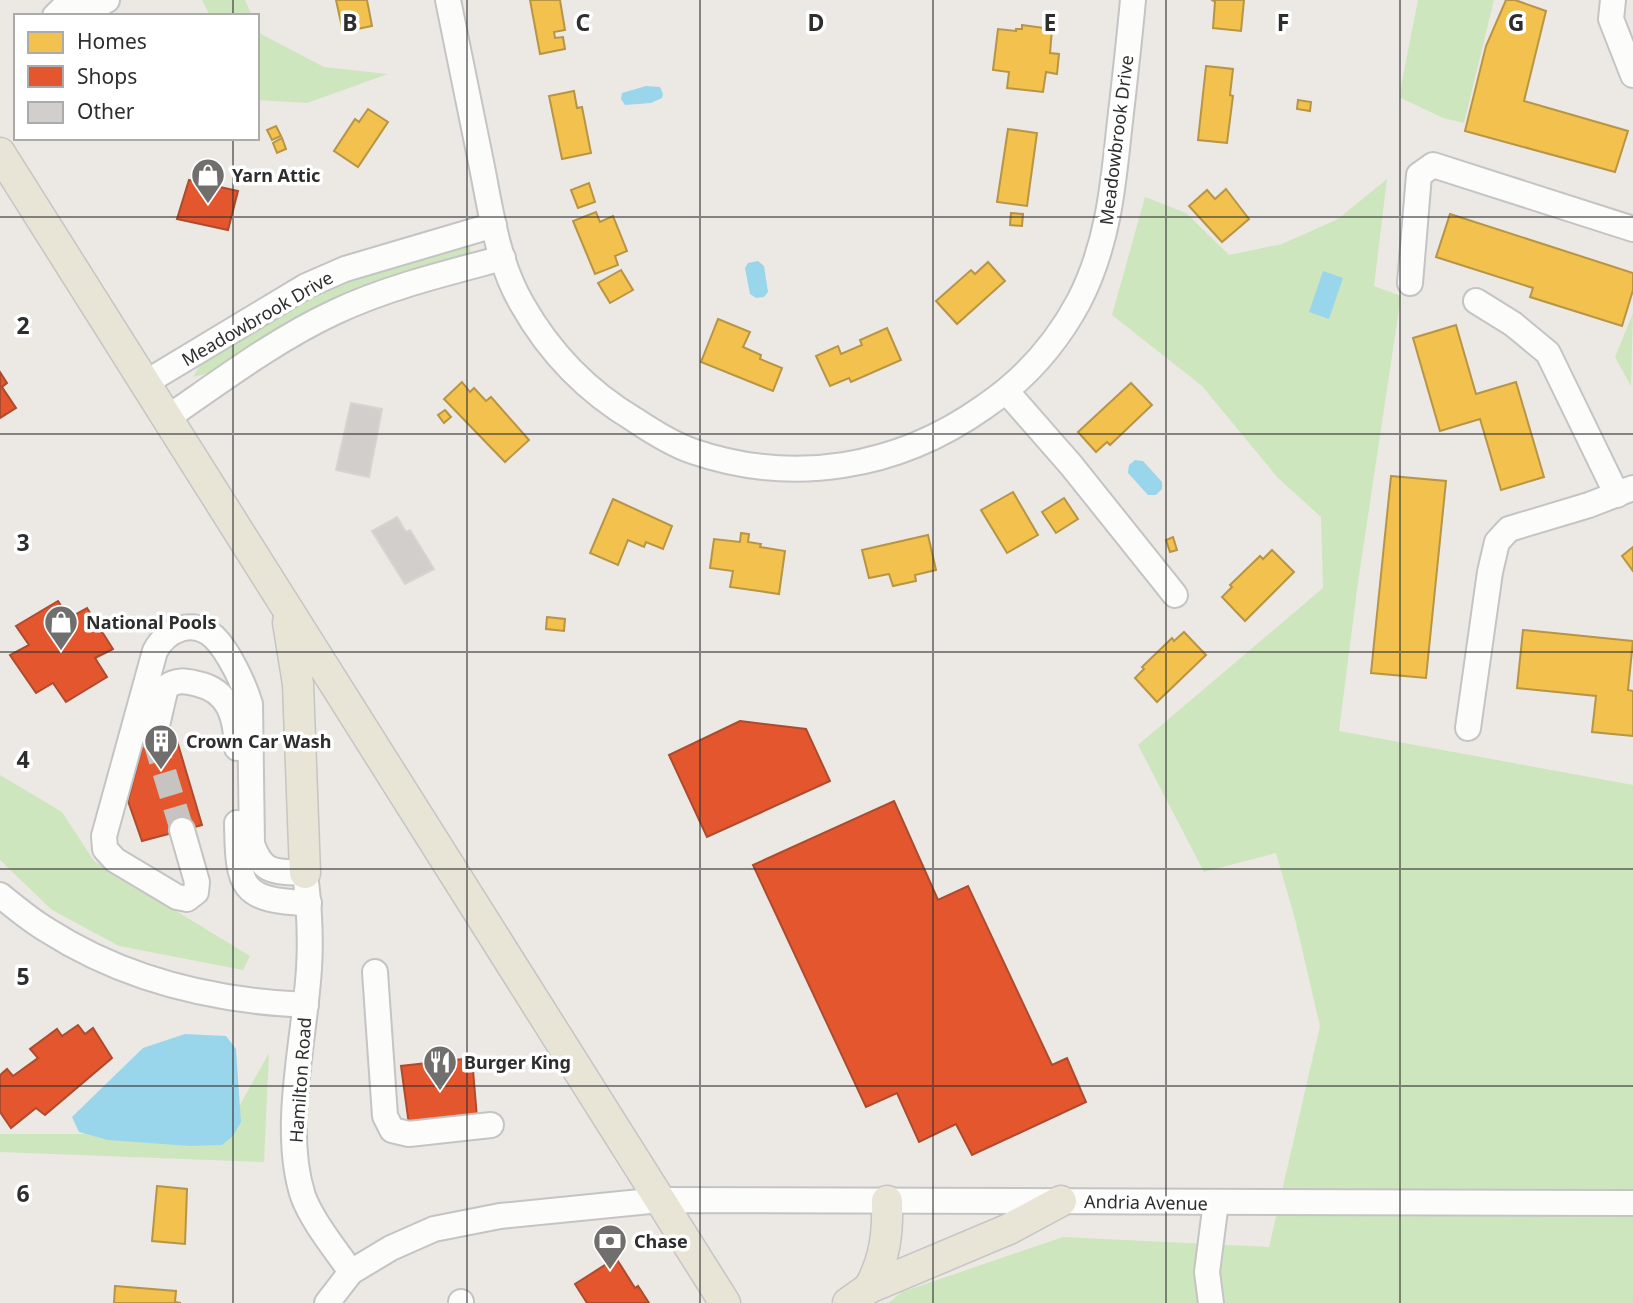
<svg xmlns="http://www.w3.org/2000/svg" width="1633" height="1303" font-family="'Noto Sans',sans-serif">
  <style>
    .green { fill: #cee6be }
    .water { fill: #99d6ec }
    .homes { fill: #f2c14e; stroke: #b79544; stroke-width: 2 }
    .shops { fill: #e4572e; stroke: #ad4b2e; stroke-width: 2 }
    .building { fill: #d1cecb; stroke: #d7d4d0; stroke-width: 2 }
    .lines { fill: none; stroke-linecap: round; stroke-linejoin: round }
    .minor-tunnel { stroke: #c6c3c0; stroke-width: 24; stroke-dasharray: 24 12; stroke-linecap: butt }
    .minor-casing { stroke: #c5c4c5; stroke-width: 28 }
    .major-casing { stroke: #c6c5c4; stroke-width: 33 }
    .minor { stroke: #fcfcfb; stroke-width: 24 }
    .major { stroke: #e8e4d6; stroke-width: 30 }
    .grid { fill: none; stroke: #2e2e2e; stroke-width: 2; stroke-opacity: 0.55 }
    .labels { text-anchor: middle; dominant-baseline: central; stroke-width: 7; stroke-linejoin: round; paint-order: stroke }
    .street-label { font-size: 18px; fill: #2e2e2e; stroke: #fff }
    .poi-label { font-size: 18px; font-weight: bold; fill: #2e2e2e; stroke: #fff; text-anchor: start }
    .grid-label { font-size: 23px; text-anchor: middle; font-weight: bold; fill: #2e2e2e; stroke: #fff; stroke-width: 7; stroke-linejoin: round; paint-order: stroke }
  </style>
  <rect width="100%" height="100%" fill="#ece8e4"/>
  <!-- green -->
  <g class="green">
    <polygon points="202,0 245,0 252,16 210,16"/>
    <polygon points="1418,0 1494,0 1464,123 1443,118 1399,97"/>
    <polygon points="257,26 261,34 324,67 388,74 307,103 257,100"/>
    <polygon points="1387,179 1374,286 1401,296 1358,582 1339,731 1633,785 1633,1303 888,1303 902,1292 1063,1237 1269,1247 1320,1026 1295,919 1276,853 1204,872 1138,745 1323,588 1321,517 1278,478 1202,386 1112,315 1145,197 1186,213 1229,255 1282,244 1338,219"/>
    <path d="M469,245l2,6 -2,5c-41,11 -85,21 -125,38 -47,20 -91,51 -135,79l-16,4 8,-13 64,-41 65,-36 35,-13z"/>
    <polygon points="1633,313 1631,386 1615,357"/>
    <polygon points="0,775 62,812 94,861 250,956 243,970 119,946 52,910 0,860"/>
    <polygon points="269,1053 264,1162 0,1152 0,1134 132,1134 222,1137"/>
  </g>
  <!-- water -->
  <g class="water">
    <polygon points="646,86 660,87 663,94 662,98 651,103 625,105 621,99 622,93"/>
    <polygon points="758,261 764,266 768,292 764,297 756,298 750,294 745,268 748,263"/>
    <polygon points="1323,271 1343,278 1329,319 1309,312"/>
    <polygon points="1135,460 1143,461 1162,482 1162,489 1156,495 1148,495 1128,473 1129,465"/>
    <polygon points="185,1034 226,1036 236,1049 241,1122 233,1136 222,1145 190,1146 108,1140 79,1132 72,1117 143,1048"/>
  </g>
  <!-- homes -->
  <g class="homes">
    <polygon points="336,0 367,0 372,26 343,32"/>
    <polygon points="530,0 560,0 565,30 554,32 555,38 563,37 565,49 540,54"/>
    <polygon points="1212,0 1244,0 1241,31 1213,28 1215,2"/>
    <polygon points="1506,0 1515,0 1546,11 1524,101 1628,131 1615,172 1465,131 1486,46"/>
    <polygon points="1022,25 1052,29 1050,53 1059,54 1057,74 1046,72 1043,92 1007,88 1009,72 993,70 998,29 1016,31 1016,29 1022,29"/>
    <polygon points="1206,66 1233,69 1230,95 1233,96 1227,143 1198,140"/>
    <polygon points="574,91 577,108 582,107 591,153 562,159 549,96"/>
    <polygon points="1298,100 1311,102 1310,111 1297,109"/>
    <polygon points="368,109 388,122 358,167 334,151 355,119 359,122"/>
    <polygon points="276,126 281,136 272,140 267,130"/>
    <polygon points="1008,129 1037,133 1027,206 997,202"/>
    <polygon points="282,138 286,149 277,153 273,143"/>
    <polygon points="589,183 595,202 578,208 571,190"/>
    <polygon points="1226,189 1249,219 1222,242 1189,206 1207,190 1215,199"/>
    <polygon points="596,212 600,222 613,216 627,251 615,256 618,265 595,274 573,221"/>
    <polygon points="1011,213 1023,214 1022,226 1010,225"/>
    <polygon points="1450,214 1633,273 1633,290 1622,326 1530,297 1533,288 1436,257"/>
    <polygon points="988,262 1005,281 957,324 936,301 971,270 975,274"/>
    <polygon points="621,270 633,290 610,303 598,283"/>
    <polygon points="718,319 750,332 743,347 761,355 760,359 782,368 773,391 701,362"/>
    <polygon points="1456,325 1476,394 1516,382 1544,477 1501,490 1480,419 1440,431 1413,338"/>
    <polygon points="887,328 901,360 851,382 849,378 830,386 816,356 838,346 841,354 862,345 860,340"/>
    <polygon points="462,382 470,392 474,388 486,401 491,397 529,440 505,462 444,399"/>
    <polygon points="1131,383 1152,405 1110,445 1107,442 1096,452 1078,432"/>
    <polygon points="445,410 451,417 444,423 438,415"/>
    <polygon points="1391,476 1446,481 1426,678 1371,673"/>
    <polygon points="1013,492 1038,535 1007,553 981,510"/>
    <polygon points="1064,498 1078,519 1056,533 1042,512"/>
    <polygon points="613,499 672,526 663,549 646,542 644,547 628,540 618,565 590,553"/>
    <polygon points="741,533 749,534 748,542 761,544 760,547 785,551 779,594 730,587 733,571 710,568 714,539 740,542"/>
    <polygon points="928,535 936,570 915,575 916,581 893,586 889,574 869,578 862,550"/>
    <polygon points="1173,537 1177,550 1170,552 1166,540"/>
    <polygon points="1633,547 1633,571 1622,556"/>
    <polygon points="1272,550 1294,572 1245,621 1222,597 1232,587 1230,585 1260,556 1263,559"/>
    <polygon points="547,617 565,619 564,631 546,629"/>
    <polygon points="1523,630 1633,641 1628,690 1633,691 1633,736 1592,732 1596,696 1517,688"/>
    <polygon points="1184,632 1206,655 1157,702 1135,678 1144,669 1142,667 1172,638 1174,641"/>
    <polygon points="157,1186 187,1189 185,1244 152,1241"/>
    <polygon points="115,1286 176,1291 175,1302 181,1303 114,1303"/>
  </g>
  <!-- shops -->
  <g class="shops">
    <polygon points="189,180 238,191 228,230 177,219"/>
    <polygon points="0,372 7,383 2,387 16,408 0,418"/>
    <polygon points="58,601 69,618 87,608 113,649 95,658 107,677 66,702 53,683 36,693 10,655 29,645 16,626"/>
    <polygon points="740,721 806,729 830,781 707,837 669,755"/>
    <polygon points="175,734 202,825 142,841 128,801 144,741"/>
    <polygon points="894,801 938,900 968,886 1052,1065 1067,1058 1086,1102 972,1155 956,1124 919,1142 897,1093 866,1107 753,865"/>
    <polygon points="78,1025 85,1034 93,1028 112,1058 45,1115 36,1108 11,1128 0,1112 0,1075 7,1069 13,1076 38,1058 30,1049 57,1029 62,1036"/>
    <polygon points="472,1058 477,1118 409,1125 401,1066"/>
    <polygon points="616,1258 635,1288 638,1286 649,1303 587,1303 575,1284"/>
  </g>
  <!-- building -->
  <g class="building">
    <polygon points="351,403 382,409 369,477 336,470"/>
    <polygon points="397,517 406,532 410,530 434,569 405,584 372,531"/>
  </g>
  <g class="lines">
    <!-- minor-tunnel -->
    <polyline class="minor-tunnel" points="154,738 182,830"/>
    <!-- minor casing -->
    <g class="minor-casing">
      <g id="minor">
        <path d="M448,0c11,56 23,111 34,167 9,46 16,96 40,137 27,48 66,88 113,116 18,12 37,24 57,31 101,35 206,17 292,-44 40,-27 72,-63 95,-106 28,-54 34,-112 40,-171 5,-43 10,-87 14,-130"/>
        <polyline points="1613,0 1611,19 1633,75"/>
        <polyline points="55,16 71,0"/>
        <polyline points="80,16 107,0"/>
        <polyline points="1410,283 1419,175 1433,165 1633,229"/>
        <polyline points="1476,301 1513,324 1548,353 1617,495"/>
        <polyline points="145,383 306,286 345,269 494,225"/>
        <polyline points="1007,392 1071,465 1175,595"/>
        <path d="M167,418c54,-37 108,-78 168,-106 53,-25 112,-39 168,-54"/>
        <polyline points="1468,728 1490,572 1497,542 1509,529 1589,505 1633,488"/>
        <path d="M154,738l12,-51c11,-8 19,-6 32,-3 32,7 38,35 39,64"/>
        <path d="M237,823c1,64 3,78 72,80"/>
        <path d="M182,830l15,52 -1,10 -9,7 -10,-2 -62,-37 -10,-11 -1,-13 51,-185c12,-22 38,-33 59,-14 15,15 30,47 36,67l2,140c11,31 23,27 53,29 4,31 6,63 4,95 -4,71 -28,160 -6,228 9,25 33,54 48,76"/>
        <path d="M0,895c15,12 30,25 47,35 78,50 167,71 259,75"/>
        <polyline points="375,972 385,1116 392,1130 409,1134 491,1125"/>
        <polyline points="327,1303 351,1272 391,1248 434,1229 500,1216 660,1200 1633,1203"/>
        <polyline points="461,1303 461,1302"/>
        <polyline points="1211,1303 1207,1272 1216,1202"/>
      </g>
    </g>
    <!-- major casing -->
    <g class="major-casing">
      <g id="major">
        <polyline points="0,153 725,1303"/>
        <polyline points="288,622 298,684 305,873"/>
        <path d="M869,1288c16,-28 19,-55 18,-87"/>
        <polyline points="848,1303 869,1288 1009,1229 1061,1201"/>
      </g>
    </g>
    <!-- minor -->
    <use href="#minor" class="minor"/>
    <!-- major -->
    <use href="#major" class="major"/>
  </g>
  <!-- grid -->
  <path class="grid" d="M233,0v16M467,0v1303M700,0v1303M933,0v1303M1166,0v1303M1400,0v1303M233,138v1165M0,217h1633M0,434h1633M0,652h1633M0,869h1633M0,1086h1633"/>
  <!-- icons -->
  <defs>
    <g id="shop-pin" transform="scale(1.75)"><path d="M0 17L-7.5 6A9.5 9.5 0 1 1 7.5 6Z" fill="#706f6e" stroke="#fff"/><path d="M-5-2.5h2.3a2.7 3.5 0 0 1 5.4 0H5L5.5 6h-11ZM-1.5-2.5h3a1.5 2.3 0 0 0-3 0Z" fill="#fff"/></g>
    <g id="building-pin" transform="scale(1.75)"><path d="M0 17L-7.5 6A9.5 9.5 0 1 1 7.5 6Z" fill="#706f6e" stroke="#fff"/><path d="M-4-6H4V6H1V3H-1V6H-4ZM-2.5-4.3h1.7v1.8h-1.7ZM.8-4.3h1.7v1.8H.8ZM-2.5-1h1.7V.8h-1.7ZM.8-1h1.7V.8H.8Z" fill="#fff"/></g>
    <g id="restaurant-pin" transform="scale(1.75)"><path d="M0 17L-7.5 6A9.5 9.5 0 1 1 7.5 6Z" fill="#706f6e" stroke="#fff"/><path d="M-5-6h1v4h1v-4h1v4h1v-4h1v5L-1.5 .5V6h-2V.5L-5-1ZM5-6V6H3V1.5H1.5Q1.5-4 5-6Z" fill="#fff"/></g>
    <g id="bank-pin" transform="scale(1.75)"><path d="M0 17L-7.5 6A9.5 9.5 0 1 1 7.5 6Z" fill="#706f6e" stroke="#fff"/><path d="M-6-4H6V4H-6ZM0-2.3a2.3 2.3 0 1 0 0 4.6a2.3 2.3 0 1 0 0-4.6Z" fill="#fff"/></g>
  </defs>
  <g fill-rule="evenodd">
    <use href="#shop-pin" x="208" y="175"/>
    <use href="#shop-pin" x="61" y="622"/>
    <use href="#building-pin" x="161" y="741"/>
    <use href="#restaurant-pin" x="440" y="1062"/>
    <use href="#bank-pin" x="610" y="1241"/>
  </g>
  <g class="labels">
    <!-- street labels -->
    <g class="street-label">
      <text transform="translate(1116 140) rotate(-83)">Meadowbrook Drive</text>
      <text transform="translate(257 318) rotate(-30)">Meadowbrook Drive</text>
      <text transform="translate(300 1080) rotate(-86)">Hamilton Road</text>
      <text transform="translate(1146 1202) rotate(1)">Andria Avenue</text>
    </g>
    <!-- poi labels -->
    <g class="poi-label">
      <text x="232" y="175">Yarn Attic</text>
      <text x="86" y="622">National Pools</text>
      <text x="186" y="741">Crown Car Wash</text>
      <text x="464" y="1062">Burger King</text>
      <text x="634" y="1241">Chase</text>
    </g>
  </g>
  <g class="grid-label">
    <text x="350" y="31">B</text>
    <text x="583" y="31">C</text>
    <text x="816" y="31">D</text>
    <text x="1050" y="31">E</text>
    <text x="1283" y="31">F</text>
    <text x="1516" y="31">G</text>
    <text x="23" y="334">2</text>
    <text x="23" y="551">3</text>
    <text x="23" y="768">4</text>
    <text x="23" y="985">5</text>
    <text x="23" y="1202">6</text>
  </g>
  <!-- legend -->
  <rect x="14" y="14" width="245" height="126" fill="#ffffff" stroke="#ababab" stroke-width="2"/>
  <rect x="28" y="32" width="35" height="21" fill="#f2c14e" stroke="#ababab" stroke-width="2"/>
  <text x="77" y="49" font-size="21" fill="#2e2e2e">Homes</text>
  <rect x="28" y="66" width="35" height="21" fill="#e4572e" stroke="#ababab" stroke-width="2"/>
  <text x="77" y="84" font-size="21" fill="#2e2e2e">Shops</text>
  <rect x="28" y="102" width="35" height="21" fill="#d1cecb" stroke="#ababab" stroke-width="2"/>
  <text x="77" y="119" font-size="21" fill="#2e2e2e">Other</text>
</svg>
